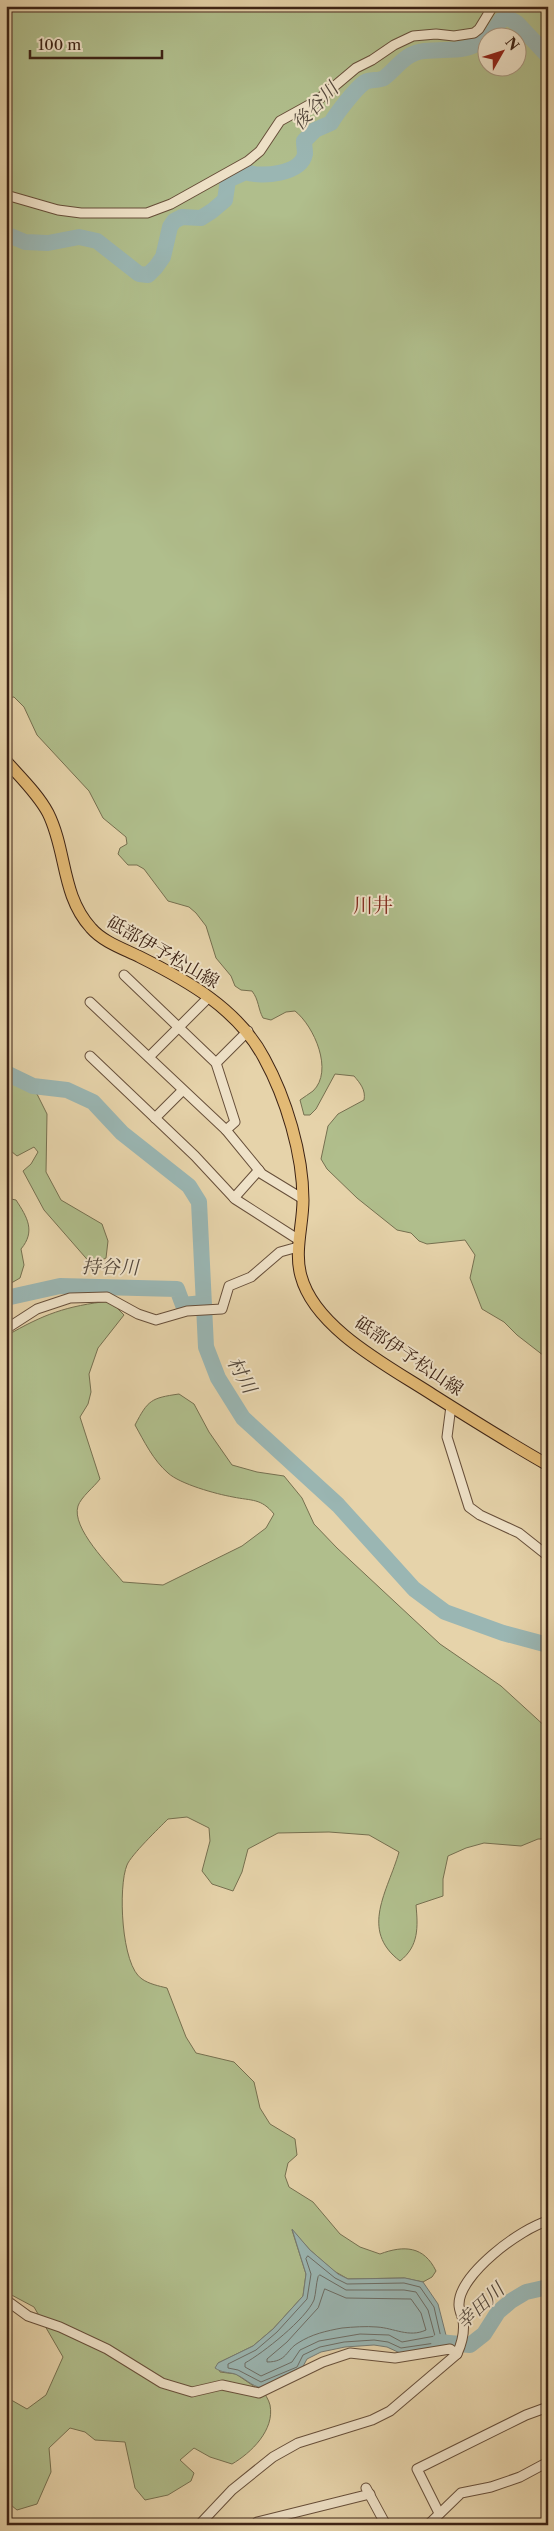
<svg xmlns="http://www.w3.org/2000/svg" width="554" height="2531" font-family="'Libre Caslon Text','Noto Serif JP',serif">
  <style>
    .green { fill: #b0be8c; stroke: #767050; fill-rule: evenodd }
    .water { fill: #9ab6b3; stroke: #757b74 }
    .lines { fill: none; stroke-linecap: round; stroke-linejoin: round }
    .shore { stroke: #6c6c64; stroke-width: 1 }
    .river { stroke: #9ab6b3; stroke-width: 16 }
    .minor-casing { stroke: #674f3a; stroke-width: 11 }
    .major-casing { stroke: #3d2315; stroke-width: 13 }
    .minor { stroke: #efe2c8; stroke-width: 9 }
    .major { stroke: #e3ba75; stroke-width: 11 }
    .labels { text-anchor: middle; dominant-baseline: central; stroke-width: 4; stroke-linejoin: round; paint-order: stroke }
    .street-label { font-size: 18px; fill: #3d2315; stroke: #efe2c8 }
    .water-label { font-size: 19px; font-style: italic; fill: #54483c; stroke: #efe2c8 }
    .quarter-label { font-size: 20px; fill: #7a1f14; stroke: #efe2c8 }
  </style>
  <rect width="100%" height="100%" fill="#e6d3aa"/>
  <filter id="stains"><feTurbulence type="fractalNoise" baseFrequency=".004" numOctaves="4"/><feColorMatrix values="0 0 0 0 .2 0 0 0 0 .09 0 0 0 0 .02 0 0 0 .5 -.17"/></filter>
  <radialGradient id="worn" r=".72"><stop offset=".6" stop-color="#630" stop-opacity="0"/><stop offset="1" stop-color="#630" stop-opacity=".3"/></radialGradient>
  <!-- green -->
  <g class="green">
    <path d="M6,6h542v1353l-31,-24 -13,-13 -22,-13 -12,-31 5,-23 -10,-15 -38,4 -8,-3 -8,-8 -14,-3 -40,-32 -30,-29 -6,-10 7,-33 10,-12 26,-14c2,-10 -4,-17 -10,-24l-19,-2 -19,35 -6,6h-6l-4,-15c4,-3 9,-6 13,-9 21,-20 1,-65 -18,-80l-9,1 -15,8 -8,-2c-5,-9 -4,-18 -11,-27l-11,-1 -6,-4 -4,-10 -15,-18 -10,-32 -10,-13 -7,-6 -21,-6 -24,-32 -7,-4h-9l-10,-11 2,-6 7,-4 -1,-7 -23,-19 -14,-27 -52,-56 -13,-28 -10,-10 -8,1zM486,38h30v30h-30z"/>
    <polygon points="6,1077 37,1094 47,1114 46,1172 61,1200 102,1224 108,1241 106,1258 92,1265 44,1210 23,1171 31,1164 38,1152 34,1147 17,1156 6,1147"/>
    <path d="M6,1198l10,2c11,17 20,31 5,49l3,16 -4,13 -14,8z"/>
    <path d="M110,1301l14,14 -26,33 -9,26 2,18 -3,12 -8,13 20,62c-6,8 -19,18 -22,27 -7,22 32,60 45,76l40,3 79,-39 24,-18 8,-14c-13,-16 -22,-13 -41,-17 -17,-3 -53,-13 -65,-24 -15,-13 -24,-32 -33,-48 13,-25 16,-27 44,-31l15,10 15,28 23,33 25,7 27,4 18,22 12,26 23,24 103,96 61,42 47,43v110h-10l-17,7 -37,-3 -18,5 -18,8 -5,23v17l-27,9c2,22 3,41 -16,56 -41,-31 -12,-70 -1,-109l-30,-17 -40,-3 -51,1 -30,16 -6,23 -9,19 -21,-7 -10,-13 8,-30 -1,-13 -22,-11 -19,2c-9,9 -37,36 -41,46 -9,21 -6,101 15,114 7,5 17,7 25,9l19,49 10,16 38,9 20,20 6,26 10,16 25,15 2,16 -9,8 -3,13 4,11 24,15 27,32 20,13 20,7c24,-9 44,-8 56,17l-4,6 -9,5 -19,-4 -56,1 -14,-8 -24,-21 -18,-20 14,44 -3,22 -30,33 -20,17 -35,17 2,9 16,2 19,13 7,1c2,5 7,12 8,17 5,25 -19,48 -38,59l-22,-7 -16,-9 -14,12 14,13 -3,8 -23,14 -23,5 -10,-12 -10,-46 -30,-2 -10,-8 -15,-4 -21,20 2,24 -14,32 -20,6 -11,-9v-104l21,12 19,-14 17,-38 -29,-50 -28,-15v-956c38,-22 60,-30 104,-35z"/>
  </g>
  <!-- water -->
  <path class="water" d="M292,2229l18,21 28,24 10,5 57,-1 18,4 15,22 10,39 -5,5 -43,5 -13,-6 -13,-2 -29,2 -24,5 -14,7 -6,11 -39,18c-11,-2 -17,-10 -27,-14 -7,-2 -13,-1 -20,-6l3,-5 35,-17 20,-17 30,-33 3,-22z"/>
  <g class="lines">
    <!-- shore -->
    <g class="shore">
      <polygon points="308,2256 335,2278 347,2284 404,2283 420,2287 434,2307 442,2342 401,2348 388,2342 374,2340 344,2342 320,2347 303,2355 297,2367 261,2382 238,2370 228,2368 228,2364 256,2350 277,2332 307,2299 311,2274 306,2259"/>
      <path d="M320,2275l26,15h58l12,2 12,18 7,26 -33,6 -13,-7 -29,-1 -41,7 -19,9 -8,12 -31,14 -16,-9v-4c18,-10 61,-44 69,-63 2,-7 2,-16 4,-23z"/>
      <path d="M325,2289l21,9 65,1 10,14 5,17c-17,8 -32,-2 -49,-3 -11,-1 -24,0 -35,1 -16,3 -30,6 -44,15 -12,7 -11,19 -31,19v-3l20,-17 31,-34z"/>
    </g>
    <!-- river -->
    <g class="river">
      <polyline points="489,38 501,20 508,18 517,23 548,56"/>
      <path d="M6,234l19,8 23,1 31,-6 18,4 42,33 9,1 8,-8 7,-10 7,-30 4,-6 8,-4 19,1 11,-7 13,-11 3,-20 18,-8c15,6 55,2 59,-18 0,-4 -1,-9 -1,-13l11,-11 16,-7c5,-9 25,-35 34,-41 5,-3 14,-1 19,-4 13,-10 21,-25 40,-27 26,-3 39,3 62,-12"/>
      <polyline points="6,1073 33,1086 67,1090 93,1102 122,1133 189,1186 199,1202 206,1347 218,1378 243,1418 338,1505 414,1589 445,1612 503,1633 548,1645"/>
      <polyline points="6,1298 60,1286 177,1289 183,1305 203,1303"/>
      <polyline points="439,2342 470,2345 484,2334 498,2312 511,2301 526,2292 548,2287"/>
    </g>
    <!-- minor casing -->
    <g class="minor-casing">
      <g id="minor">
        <polyline points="6,195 58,210 81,213 147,213 171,204 248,161 260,151 280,121 318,100 356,68 372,60 394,45 413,36 436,34 454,36 474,33 479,29 493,6"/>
        <polyline points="124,975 216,1063 235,1122 226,1130"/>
        <polyline points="90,1002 226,1130 262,1174 303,1199"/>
        <polyline points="90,1056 195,1156 235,1199 299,1240"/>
        <polyline points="149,1057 209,997"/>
        <polyline points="216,1063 248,1031"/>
        <polyline points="155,1118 182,1091"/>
        <polyline points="234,1198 259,1170"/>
        <polyline points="6,1329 37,1309 70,1298 107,1297 138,1314 156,1320 187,1311 222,1309 229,1286 251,1277 280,1252 298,1247"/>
        <polyline points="451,1406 447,1437 469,1507 480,1515 519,1533 548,1556"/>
        <polyline points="6,2300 28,2316 60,2327 107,2349 162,2383 192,2392 222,2385 259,2393 323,2362 350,2353 395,2358 450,2349 457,2354"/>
        <polyline points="366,2488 386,2525"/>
        <polyline points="439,2513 417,2469 526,2415 548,2407"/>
        <polyline points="257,2522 370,2494"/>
        <path d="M199,2525l33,-35 41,-33 25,-14 74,-23 18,-9 67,-57c5,-11 8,-21 6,-34 -1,-4 -4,-10 -4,-15 -1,-30 62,-77 89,-84"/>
        <polyline points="428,2525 461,2493 491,2487 520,2477 548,2462"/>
      </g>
    </g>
    <!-- major casing -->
    <g class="major-casing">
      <path id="major" d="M6,761c14,16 32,33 42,52 19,38 13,82 43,115 12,14 33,21 49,29 48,24 98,52 124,101 22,40 39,96 39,142 0,25 -9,51 -2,76 14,53 89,91 132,119 38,24 76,48 115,70"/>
    </g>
    <!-- minor -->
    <use href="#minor" class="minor"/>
    <!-- major -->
    <use href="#major" class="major"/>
  </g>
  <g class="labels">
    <!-- street labels -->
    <g class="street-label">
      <text transform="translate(163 952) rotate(30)">砥部伊予松山線</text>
      <text transform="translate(409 1356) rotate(34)">砥部伊予松山線</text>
    </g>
    <!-- water labels -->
    <g class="water-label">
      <text transform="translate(315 106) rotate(-46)">後谷川</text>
      <text transform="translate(110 1267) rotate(1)">持谷川</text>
      <text transform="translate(242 1375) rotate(61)">村川</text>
      <text transform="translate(480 2306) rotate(-43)">幸田川</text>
    </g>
    <!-- quarter labels -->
    <g class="quarter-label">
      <text x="373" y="905">川井</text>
    </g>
  </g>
  <!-- margin -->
  <rect width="554" height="2531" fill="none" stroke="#e6d3aa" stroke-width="25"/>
  <rect x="8" y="8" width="539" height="2516" fill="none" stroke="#3d2315" stroke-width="2.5"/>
  <rect x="12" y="12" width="529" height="2506" fill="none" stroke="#3d2315"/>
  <!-- north arrow -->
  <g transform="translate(502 52) rotate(51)"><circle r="24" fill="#efe2c8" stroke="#a89680"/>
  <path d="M0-4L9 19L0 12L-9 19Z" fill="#8f2418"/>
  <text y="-8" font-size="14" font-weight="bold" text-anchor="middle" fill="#3d2315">N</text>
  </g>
  <!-- scale -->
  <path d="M30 50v8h132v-8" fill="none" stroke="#3d2315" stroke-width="2.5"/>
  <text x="38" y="50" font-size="15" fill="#3d2315" stroke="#efe2c8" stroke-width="4" paint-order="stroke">100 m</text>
  <rect width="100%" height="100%" filter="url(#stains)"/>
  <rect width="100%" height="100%" fill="url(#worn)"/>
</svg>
